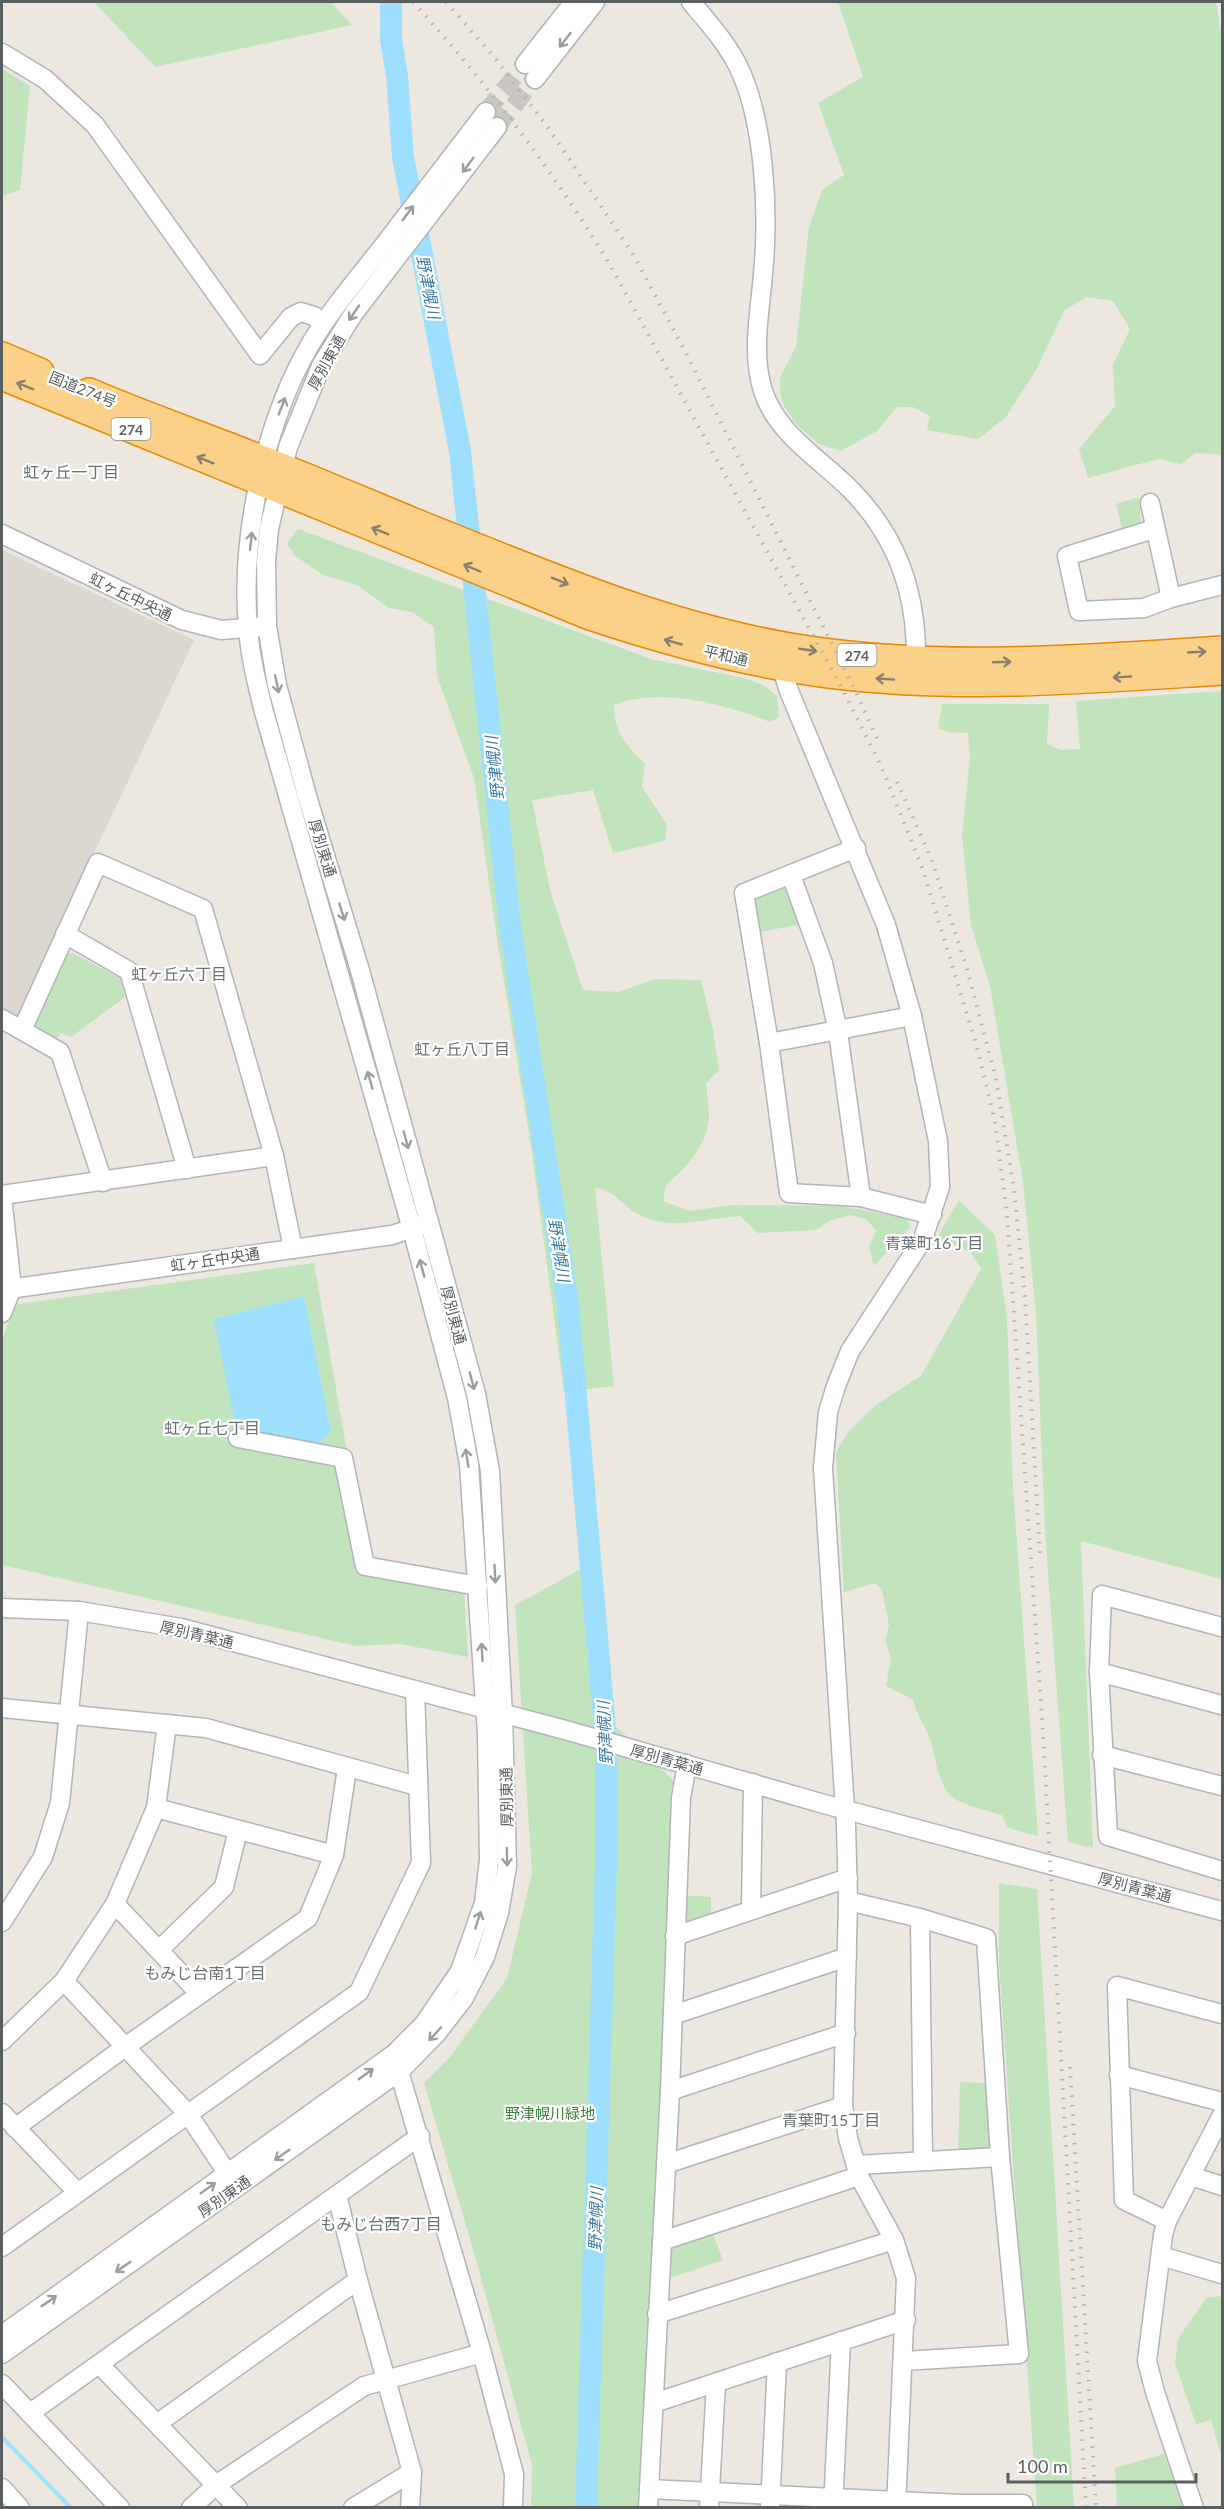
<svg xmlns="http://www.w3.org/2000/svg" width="1224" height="2509" font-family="Lato,'Noto Sans JP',sans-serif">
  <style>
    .education { fill: #dcd7cf }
    .green { fill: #c1e4bd }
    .water { fill: #9fdffe }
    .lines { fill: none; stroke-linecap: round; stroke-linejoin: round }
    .stream { stroke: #9fdffe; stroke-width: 4 }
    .river { stroke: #9fdffe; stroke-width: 22 }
    .minor-tunnel { stroke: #c7c6c0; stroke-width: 18; stroke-dasharray: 18 9; stroke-linecap: butt }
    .minor-casing { stroke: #b1b4b8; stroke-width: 21 }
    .highway-casing { stroke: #e98703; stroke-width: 30 }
    .minor { stroke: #fff; stroke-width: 18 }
    .highway { stroke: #fbd189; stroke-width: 27 }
    .rail { stroke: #b0b1b1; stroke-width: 4; stroke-dasharray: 1.5 8; stroke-linecap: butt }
    .oneway { stroke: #9b9ea0 }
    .oneway2 { stroke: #8a806d }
    .labels { text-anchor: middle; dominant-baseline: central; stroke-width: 4.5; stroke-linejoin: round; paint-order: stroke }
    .shield { fill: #fff; stroke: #8b8e90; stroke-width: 1.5 }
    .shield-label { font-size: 14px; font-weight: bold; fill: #595e61 }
    .street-label { font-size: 15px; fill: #595e61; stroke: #fff }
    .park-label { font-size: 15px; fill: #3b8436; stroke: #fff }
    .water-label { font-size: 16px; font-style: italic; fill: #3b7ba6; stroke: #fff }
    .neighbourhood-label { font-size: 16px; fill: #6a7073; stroke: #fff }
  </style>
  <rect width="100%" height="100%" fill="#ece8e0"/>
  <!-- education -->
  <polygon class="education" points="2,550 194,640 18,1016 2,1008"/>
  <!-- green -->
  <g class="green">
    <polygon points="94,2 331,2 352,25 155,67"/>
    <polygon points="838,2 1216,2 1222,41 1222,455 1195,453 1181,464 1158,459 1088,478 1079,449 1115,406 1113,364 1130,329 1113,301 1086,297 1064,311 1036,370 1006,417 978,439 927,430 930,416 913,407 897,407 877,431 841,451 819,444 798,426 784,406 780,392 780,377 796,347 809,227 822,190 844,175 818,103 863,77"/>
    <polygon points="2,69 30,86 20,190 2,196"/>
    <polygon points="1139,497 1141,522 1122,529 1116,504"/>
    <path d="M298,529l353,130 93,19 21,8 12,10 2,21 -9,5c-46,-18 -109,-35 -156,-17 -1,26 13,42 31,59l-3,23 25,38 -2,16 -52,12 -20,-63 -61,10 18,90 33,100 36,2 35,-13 47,1 12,50 6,40 -13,13c1,11 3,22 3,34 -1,27 -23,51 -43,68l-3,16 26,10 44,-6 108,1 64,12 6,8 -37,40 -5,-19 7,-16 -9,-11 -16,-5 -22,6 -13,9 -58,3 -18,-17c-33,2 -71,16 -102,-2 -17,-10 -22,-22 -43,-27l19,199 -50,6 -33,-246 -34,-207 -23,-161 -37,-102 -3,-49 -22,-15 -23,-4 -32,-23 -34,-10 -29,-20 -7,-12z"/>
    <polygon points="1222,691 1222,1579 1081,1541 1093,1848 1068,1842 1045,1532 1036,1314 1023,1182 990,986 971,925 962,835 970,757 968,733 947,732 938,728 942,704 1049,704 1047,744 1060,750 1080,749 1076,701"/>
    <polygon points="785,883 801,924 755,933 750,897"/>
    <polygon points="72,953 120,978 125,997 71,1037 61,1033 56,1041 31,1028 63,956"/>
    <path d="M959,1200l36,35 12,83 6,169 25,349 -30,-8 -6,-13c-14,-4 -42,-10 -52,-20 -14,-15 -14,-42 -22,-61 -6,-12 -12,-21 -15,-34l-27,-14 5,-27 -6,-19 4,-15 -7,-35 -7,-7 -31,9 -8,-139 12,-21 26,-26 47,-30 60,-107 -10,-16 -33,-17z"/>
    <polygon points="314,1263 352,1480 344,1482 358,1571 464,1591 468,1657 400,1644 356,1646 2,1565 2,1342 12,1311 19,1304"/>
    <polygon points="585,1567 593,1705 673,1780 669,1974 643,2507 531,2507 532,2465 475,2256 424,2083 450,2057 507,1978 532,1873 515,1605"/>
    <polygon points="999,1883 1037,1889 1074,2507 1037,2507 999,1963"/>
    <polygon points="682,1895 711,1897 711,1916 686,1924 681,1921"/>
    <polygon points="960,2082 989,2083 994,2151 958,2154"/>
    <polygon points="712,2232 723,2260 667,2279 668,2247"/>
    <polygon points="1222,2296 1222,2458 1211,2420 1196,2424 1175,2363 1178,2339 1206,2298"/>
    <polygon points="1164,2454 1184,2507 1117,2506 1115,2468"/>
  </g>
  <!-- water -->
  <polygon class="water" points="304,1296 331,1432 316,1446 246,1434 244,1423 235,1424 214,1319"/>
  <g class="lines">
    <!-- stream -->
    <polyline class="stream" points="2,2437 71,2508"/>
    <!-- river -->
    <polyline class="river" points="391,2 391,39 397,76 403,157 460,451 510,926 568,1305 606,1741 606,1865 586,2508"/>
    <!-- minor-tunnel -->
    <g class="minor-tunnel">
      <polyline points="486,112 525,64"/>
      <polyline points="497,127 535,79"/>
    </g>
    <!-- minor casing -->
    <g class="minor-casing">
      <g id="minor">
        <path d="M691,2c16,19 34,39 46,62 28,55 32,148 26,210 -3,38 -12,79 0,117 14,43 56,67 87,98 36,36 58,81 64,132 2,17 2,33 3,50"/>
        <polyline points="2,53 45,79 95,125 260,355 291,317 301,312 314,316 323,324"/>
        <polyline points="525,64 574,2"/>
        <polyline points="535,79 595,2"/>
        <polyline points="1150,503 1171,598"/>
        <polyline points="1154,529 1067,556 1079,611 1144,608 1171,598 1222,585"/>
        <polyline points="2,534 182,620 221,630 259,627"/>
        <polyline points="779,660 789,691 886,925 912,1016 938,1141 940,1187 923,1239 850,1351 836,1386 828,1412 823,1468 846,1825 848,1901 843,2106 848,2138 859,2176 894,2240 906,2278 896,2508"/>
        <polyline points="856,848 744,893 769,1043 789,1193 861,1197 932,1215"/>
        <polyline points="791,875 823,963 838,1032 861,1197"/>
        <polyline points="65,934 129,971 187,1169"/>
        <polyline points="2,1019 60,1052 103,1182"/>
        <polyline points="22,1030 98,863 203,909 274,1156 293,1249"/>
        <polyline points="769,1043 912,1016"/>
        <polyline points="2,1195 274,1156"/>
        <polyline points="2,1197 12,1288 2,1313"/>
        <polyline points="2,1290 392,1235 423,1225"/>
        <polyline points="238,1438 343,1458 365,1566 478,1586"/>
        <polyline points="2,1608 79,1611 181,1628 569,1731 824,1804 1222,1911"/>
        <polyline points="1222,1627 1102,1595 1099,1672 1108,1836 1222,1871"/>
        <polyline points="1099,1672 1222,1705"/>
        <polyline points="2,1708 206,1728 417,1786"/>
        <polyline points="1102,1755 1222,1786"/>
        <polyline points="156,1808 334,1855"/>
        <polyline points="848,1901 920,1918 986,1938 1000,2157 1019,2354 904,2361"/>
        <polyline points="115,1904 200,1994"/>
        <polyline points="751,1910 753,1783"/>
        <polyline points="920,1918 923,2161"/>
        <polyline points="2,1922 43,1857 60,1803 79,1611"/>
        <polyline points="675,1936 848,1878"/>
        <polyline points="160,1949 224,1887 238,1830"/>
        <polyline points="64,1981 188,2114 228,2174 236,2182"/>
        <polyline points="673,2015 847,1957"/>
        <polyline points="2,2041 64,1981 115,1904 156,1808 167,1724"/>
        <polyline points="396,2061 482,2353 514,2474 513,2508"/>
        <polyline points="1119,2075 1222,2102"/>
        <polyline points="670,2091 846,2033"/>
        <polyline points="2,2113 78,2193"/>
        <polyline points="15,2128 125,2047 308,1918 334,1855 347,1768"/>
        <polyline points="666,2164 843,2106"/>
        <polyline points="856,2165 1000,2157"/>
        <polyline points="1191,2176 1222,2186"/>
        <polyline points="337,2195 358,2280 412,2472 410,2508"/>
        <polyline points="1167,2221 1124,2200 1117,1986 1222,2014"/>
        <polyline points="662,2241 859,2176"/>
        <polyline points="2,2247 359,1992 421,1863 415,1690"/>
        <polyline points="1161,2256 1222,2274"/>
        <polyline points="657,2314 894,2240"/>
        <path d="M2,2335l392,-281 30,-30 36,-53 24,-68 5,-43 -2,-126 -18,-270 -12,-66 -45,-169 -148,-517c-7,-28 -14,-56 -16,-84 -8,-91 17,-207 63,-285 21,-35 48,-66 73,-98 34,-45 68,-89 102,-133"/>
        <polyline points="2,2354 400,2071 437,2033 464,1998 485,1957 499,1913 507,1866 503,1715 490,1471 476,1394 437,1251 359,967 307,796 277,685 267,626 266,561 269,529 288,447 322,364 354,313 497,127"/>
        <polyline points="99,2364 238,2508"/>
        <polyline points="2,2384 120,2508"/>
        <polyline points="654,2403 906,2320"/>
        <polyline points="30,2413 420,2136"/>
        <polyline points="158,2423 358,2280"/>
        <polyline points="2,2488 20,2508"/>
        <polyline points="649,2489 960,2504 1023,2504 1023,2508"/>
        <polyline points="191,2508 216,2485 364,2386 482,2353"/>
        <polyline points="353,2508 412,2472"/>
        <polyline points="648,2508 670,2091 681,1798 687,1764"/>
        <polyline points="709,2508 716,2383"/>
        <polyline points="770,2508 777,2362"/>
        <polyline points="833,2508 841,2341"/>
        <polyline points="1194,2508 1155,2392 1147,2361 1163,2235 1167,2221 1222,2115"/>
      </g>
    </g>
    <!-- highway casing -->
    <g class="highway-casing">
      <g id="highway">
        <polyline points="2,356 40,372"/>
        <path d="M2,376l588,240c81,27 162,49 247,59 128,15 258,4 385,-4"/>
        <path d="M89,392c49,21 100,39 149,58 59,23 118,48 176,72 125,50 248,104 382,126 142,23 284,11 426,2"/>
      </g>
    </g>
    <!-- minor -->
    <use href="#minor" class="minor"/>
    <!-- highway -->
    <use href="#highway" class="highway"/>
    <!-- rail -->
    <g class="rail">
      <path d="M413,2c74,81 139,168 196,261l236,431 37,74 41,102 54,177 18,75 12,92 36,519 43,775"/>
      <polyline points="446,2 495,58 549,129 633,254 688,357 858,696 878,741"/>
      <polyline points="897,782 931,858 967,969 996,1079 1014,1189 1025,1297 1040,1555"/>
      <polyline points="1070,2067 1096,2508"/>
    </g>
  </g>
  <!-- one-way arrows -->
  <defs><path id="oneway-shaft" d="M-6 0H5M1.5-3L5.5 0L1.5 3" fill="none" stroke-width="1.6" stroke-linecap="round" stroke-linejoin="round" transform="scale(1.5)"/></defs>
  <g class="oneway">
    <use href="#oneway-shaft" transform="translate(565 40) rotate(128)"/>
    <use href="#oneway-shaft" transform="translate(468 165) rotate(127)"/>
    <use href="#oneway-shaft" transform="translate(408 213) rotate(-53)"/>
    <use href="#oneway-shaft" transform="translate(354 313) rotate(124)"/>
    <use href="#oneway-shaft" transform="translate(282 406) rotate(-69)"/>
    <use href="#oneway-shaft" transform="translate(251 541) rotate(-84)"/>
    <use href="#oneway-shaft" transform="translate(277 684) rotate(78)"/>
    <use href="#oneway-shaft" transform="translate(342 912) rotate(73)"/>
    <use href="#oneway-shaft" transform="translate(370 1080) rotate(-106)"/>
    <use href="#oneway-shaft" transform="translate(406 1140) rotate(75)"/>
    <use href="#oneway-shaft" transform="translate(422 1268) rotate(-105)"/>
    <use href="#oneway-shaft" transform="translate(472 1381) rotate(75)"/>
    <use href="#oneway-shaft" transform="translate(467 1458) rotate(-99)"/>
    <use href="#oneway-shaft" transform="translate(495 1574) rotate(87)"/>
    <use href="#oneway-shaft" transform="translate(482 1652) rotate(-93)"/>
    <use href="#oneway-shaft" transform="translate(507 1857) rotate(89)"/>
    <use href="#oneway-shaft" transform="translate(478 1920) rotate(-73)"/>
    <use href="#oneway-shaft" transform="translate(435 2034) rotate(132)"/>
    <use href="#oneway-shaft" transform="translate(366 2074) rotate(-36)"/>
    <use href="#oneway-shaft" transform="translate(282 2155) rotate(145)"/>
    <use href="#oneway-shaft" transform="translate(208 2188) rotate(-35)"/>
    <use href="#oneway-shaft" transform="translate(123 2267) rotate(145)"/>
    <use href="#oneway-shaft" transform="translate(49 2301) rotate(-35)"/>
  </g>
  <g class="oneway2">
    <use href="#oneway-shaft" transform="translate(25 386) rotate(-158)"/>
    <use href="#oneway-shaft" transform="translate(205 460) rotate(-158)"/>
    <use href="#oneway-shaft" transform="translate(380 531) rotate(-158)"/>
    <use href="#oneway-shaft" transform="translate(472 568) rotate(-157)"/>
    <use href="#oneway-shaft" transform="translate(560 581) rotate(22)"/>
    <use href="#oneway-shaft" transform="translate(673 642) rotate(-164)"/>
    <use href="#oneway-shaft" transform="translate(808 650) rotate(8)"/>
    <use href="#oneway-shaft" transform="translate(1197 652) rotate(-3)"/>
    <use href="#oneway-shaft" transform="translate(1002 662) rotate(-2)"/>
    <use href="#oneway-shaft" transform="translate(1122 677) rotate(177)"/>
    <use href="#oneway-shaft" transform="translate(885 679) rotate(-176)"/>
  </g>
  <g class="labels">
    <!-- shield labels -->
    <g class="shield">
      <rect x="111.5" y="418" width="39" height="22" rx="4.5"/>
      <rect x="837.5" y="644" width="39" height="22" rx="4.5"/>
    </g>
    <g class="shield-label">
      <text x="131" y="429">274</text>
      <text x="857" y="655">274</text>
    </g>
    <!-- street labels -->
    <g class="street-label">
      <text transform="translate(326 362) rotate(-61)">厚別東通</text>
      <text transform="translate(83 389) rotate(22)">国道274号</text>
      <text transform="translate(131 596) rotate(26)">虹ヶ丘中央通</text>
      <text transform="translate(726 655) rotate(13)">平和通</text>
      <text transform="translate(323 848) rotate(73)">厚別東通</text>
      <text transform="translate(215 1259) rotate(-8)">虹ヶ丘中央通</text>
      <text transform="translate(454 1315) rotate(75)">厚別東通</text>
      <text transform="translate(197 1634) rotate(13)">厚別青葉通</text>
      <text transform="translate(667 1759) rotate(16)">厚別青葉通</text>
      <text transform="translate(506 1797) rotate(-91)">厚別東通</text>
      <text transform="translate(1135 1887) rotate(15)">厚別青葉通</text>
      <text transform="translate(224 2196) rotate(-35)">厚別東通</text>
    </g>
    <!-- park labels -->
    <g class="park-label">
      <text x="550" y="2113">野津幌川緑地</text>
    </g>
    <!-- water labels -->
    <g class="water-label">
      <text transform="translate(429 287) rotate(79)">野津幌川</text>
      <text transform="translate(494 768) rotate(-96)">野津幌川</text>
      <text transform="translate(560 1250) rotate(81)">野津幌川</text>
      <text transform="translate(604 1733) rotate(-93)">野津幌川</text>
      <text transform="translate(595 2219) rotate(-88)">野津幌川</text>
    </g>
    <!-- neighbourhood labels -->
    <g class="neighbourhood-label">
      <text x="71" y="471">虹ヶ丘一丁目</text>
      <text x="179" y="973">虹ヶ丘六丁目</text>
      <text x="462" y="1048">虹ヶ丘八丁目</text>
      <text x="934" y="1242">青葉町16丁目</text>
      <text x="212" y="1427">虹ヶ丘七丁目</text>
      <text x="205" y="1972">もみじ台南1丁目</text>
      <text x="831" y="2119">青葉町15丁目</text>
      <text x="381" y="2223">もみじ台西7丁目</text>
    </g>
  </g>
  <!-- border -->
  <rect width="1224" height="2509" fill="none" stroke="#595e61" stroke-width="6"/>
  <!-- scale -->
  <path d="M1008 2473v9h188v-9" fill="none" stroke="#595e61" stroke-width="3"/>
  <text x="1017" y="2473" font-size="18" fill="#595e61" stroke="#ffffff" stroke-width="4.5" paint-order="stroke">100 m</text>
</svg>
